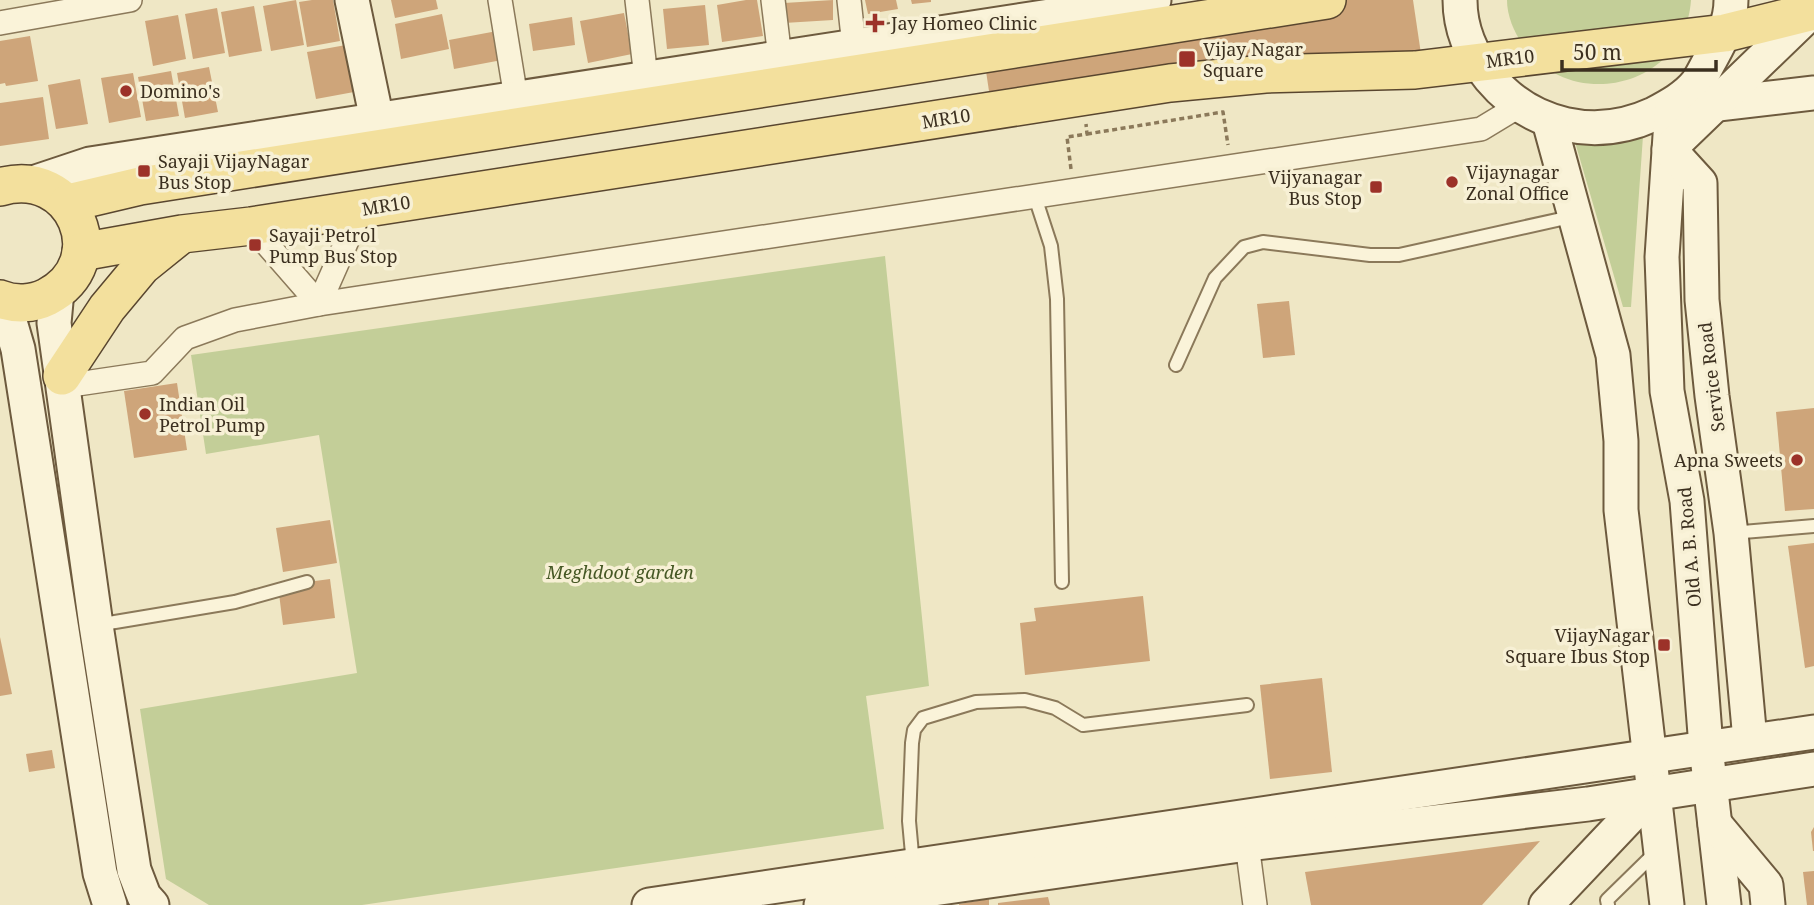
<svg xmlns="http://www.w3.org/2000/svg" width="1814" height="905" font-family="'Noto Serif',serif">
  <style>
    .green { fill: #c3ce98 }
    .building { fill: #cea57a }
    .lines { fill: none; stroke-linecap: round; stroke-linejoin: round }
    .lane-casing { stroke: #8b795a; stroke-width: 16 }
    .street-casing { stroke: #8b795a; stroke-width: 26 }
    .secondary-casing { stroke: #6d5a3e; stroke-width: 37 }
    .primary-casing { stroke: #59462f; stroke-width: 40 }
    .path { stroke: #8b795a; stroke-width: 3.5; stroke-dasharray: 5 3.5; stroke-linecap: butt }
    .lane { stroke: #faf3d9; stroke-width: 12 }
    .street { stroke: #faf3d9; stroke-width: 23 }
    .secondary { stroke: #faf3d9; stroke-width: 33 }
    .primary { stroke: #f3e09d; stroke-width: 37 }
    .poi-dot { fill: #9c3229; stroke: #f7f0d5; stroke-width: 2.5 }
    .labels { text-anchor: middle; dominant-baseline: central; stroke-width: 7; stroke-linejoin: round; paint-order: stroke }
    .poi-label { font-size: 18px; fill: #3b2f1f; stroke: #f7f0d5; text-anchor: start }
    .street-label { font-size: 18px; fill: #3b2f1f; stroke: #f7f0d5 }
    .park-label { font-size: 18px; font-style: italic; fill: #465825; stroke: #f7f0d5 }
  </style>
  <rect width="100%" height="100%" fill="#efe7c5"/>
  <!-- green -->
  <g class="green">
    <path d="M1507,0h184c-6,87 -119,114 -168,45 -9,-13 -16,-29 -16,-45z"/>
    <polygon points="1643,136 1631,307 1623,307 1575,142 1609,144"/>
    <polygon points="885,256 929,686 866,696 884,829 362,905 209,905 166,879 140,709 357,673 319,435 206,454 191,355"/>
  </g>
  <!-- building -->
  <g class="building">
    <polygon points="296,0 304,45 271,51 263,6"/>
    <polygon points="312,0 333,0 340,41 307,47 299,2"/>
    <polygon points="391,0 436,0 438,9 395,18"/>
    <polygon points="746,0 757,0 763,36 722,42 717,5"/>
    <polygon points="833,0 833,20 784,23 784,3"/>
    <polygon points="865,0 896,0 898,9 868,14"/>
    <polygon points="911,0 931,0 931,2 912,4"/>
    <polygon points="1327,0 1413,0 1421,54 993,118 983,51"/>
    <polygon points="705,5 709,45 667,49 663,9"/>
    <polygon points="254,6 262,51 229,57 221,12"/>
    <polygon points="217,8 225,53 193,59 185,14"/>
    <polygon points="624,13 632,54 588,63 580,21"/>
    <polygon points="442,14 449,49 401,59 395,24"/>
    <polygon points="178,15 186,59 153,66 145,21"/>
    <polygon points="572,17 575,45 533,51 529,24"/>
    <polygon points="497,31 502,60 454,69 449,40"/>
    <polygon points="30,36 38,81 6,86 5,83 0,84 0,41"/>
    <polygon points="346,45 354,92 316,99 307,52"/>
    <polygon points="209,67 218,112 185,118 177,73"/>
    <polygon points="171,71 179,116 146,121 138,77"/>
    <polygon points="133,73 141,117 109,123 101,78"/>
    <polygon points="80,79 88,124 56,129 48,85"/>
    <polygon points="43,97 49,139 0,146 0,103"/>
    <polygon points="1289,301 1295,355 1263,358 1257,304"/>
    <polygon points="177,383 187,450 134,458 124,391"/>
    <polygon points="1814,408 1814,509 1785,511 1776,412"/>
    <polygon points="330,520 337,563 283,572 276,528"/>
    <polygon points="1814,543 1814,666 1805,668 1788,546"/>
    <polygon points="330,579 335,618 283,625 278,586"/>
    <polygon points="1143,596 1150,661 1025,675 1020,623 1036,621 1034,608"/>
    <polygon points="0,637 12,694 0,696"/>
    <polygon points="1322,678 1332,772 1270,779 1260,685"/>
    <polygon points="52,750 55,768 29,772 26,754"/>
    <polygon points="1814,827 1814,851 1813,851 1811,832"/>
    <polygon points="1540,841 1482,905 1311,905 1305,872"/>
    <polygon points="1814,871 1814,905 1807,905 1803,872"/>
    <polygon points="1048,897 1050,905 998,905 998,903"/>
    <polygon points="989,899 989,905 959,905 959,904"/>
  </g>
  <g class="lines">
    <!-- lane casing -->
    <g class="lane-casing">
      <g id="lane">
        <polyline points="1035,197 1051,246 1057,299 1062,582"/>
        <polyline points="1176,365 1215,278 1244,247 1263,242 1370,255 1399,255 1575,216"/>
        <polyline points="1731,533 1814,526"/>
        <polyline points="97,625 235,602 307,582"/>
        <polyline points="913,865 909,821 912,743 914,730 923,718 976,702 1025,700 1055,708 1083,725 1247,705"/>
        <polyline points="1608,905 1607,900 1656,852"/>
      </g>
    </g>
    <!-- street casing -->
    <g class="street-casing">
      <g id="street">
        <polyline points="500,0 516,98"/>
        <polyline points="637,0 646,78"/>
        <polyline points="773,0 780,58"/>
        <polyline points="849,0 854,46"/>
        <polyline points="0,23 130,0"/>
        <polyline points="251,226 319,304 361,209"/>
        <polyline points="64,386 152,373 185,338 235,320 319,304 1481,129 1519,106"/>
        <polyline points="1247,844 1255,905"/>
      </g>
    </g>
    <!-- secondary casing -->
    <g class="secondary-casing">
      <g id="secondary">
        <polyline points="352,0 377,120"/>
        <path d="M1460,0c0,29 12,56 30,78 41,49 106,63 164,36 15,-8 32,-17 43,-31 5,-7 9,-16 13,-23 11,-20 21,-37 21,-60"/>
        <polyline points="1718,104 1814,93"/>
        <polyline points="1672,105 1662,257 1667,391 1687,501 1706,747 1724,905"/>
        <polyline points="1549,121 1613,355 1621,441 1621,510 1667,905"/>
        <polyline points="33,183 90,164 1154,0"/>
        <polyline points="57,291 54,323 96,625 134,870 144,896 152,905"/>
        <polyline points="4,301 18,349 100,873 110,905"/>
        <polyline points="1750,740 1731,533 1712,396 1702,300 1700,183 1669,149 1812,11"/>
        <polyline points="1715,824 1766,885 1768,905"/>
        <polyline points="649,905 1814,732"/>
        <polyline points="821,905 1247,844 1588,804 1814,769"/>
        <polyline points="1546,905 1653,792"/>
      </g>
    </g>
    <!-- primary casing -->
    <g class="primary-casing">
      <g id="primary">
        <path d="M0,187c74,-22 115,75 47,110 -14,7 -32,8 -47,2"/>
        <polyline points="68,203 140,186 1327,0"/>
        <polyline points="81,252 182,234 251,226 1170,83 1265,74 1415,70 1725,33 1814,11"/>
        <polyline points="62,376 107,308 142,266 178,237"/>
      </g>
    </g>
    <!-- path -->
    <g class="path">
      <polyline points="1087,134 1223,112 1228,145"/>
      <polyline points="1071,169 1067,137 1087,134 1086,124"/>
    </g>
    <!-- lane -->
    <use href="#lane" class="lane"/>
    <!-- street -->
    <use href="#street" class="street"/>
    <!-- secondary -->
    <use href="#secondary" class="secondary"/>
    <!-- primary -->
    <use href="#primary" class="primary"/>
  </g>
  <!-- markers -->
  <g class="poi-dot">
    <path d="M871.5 12.5h7v7h7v7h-7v7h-7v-7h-7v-7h7z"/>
    <rect x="1178" y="50" width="18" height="18" rx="3.5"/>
    <circle cx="126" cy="91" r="7"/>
    <rect x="137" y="164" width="14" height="14" rx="3.5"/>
    <circle cx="1452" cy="182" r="7"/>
    <rect x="1369" y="180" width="14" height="14" rx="3.5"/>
    <rect x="248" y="238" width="14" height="14" rx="3.5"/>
    <circle cx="145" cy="414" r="7"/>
    <circle cx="1797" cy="460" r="7"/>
    <rect x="1657" y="638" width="14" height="14" rx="3.5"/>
  </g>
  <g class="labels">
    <!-- poi labels -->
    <g class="poi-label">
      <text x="891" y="23">Jay Homeo Clinic</text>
      <text x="1203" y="49">Vijay Nagar<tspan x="1203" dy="21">Square</tspan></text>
      <text x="140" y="91">Domino's</text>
      <text x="158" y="161">Sayaji VijayNagar<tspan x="158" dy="21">Bus Stop</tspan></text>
      <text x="1466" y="172">Vijaynagar<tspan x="1466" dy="21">Zonal Office</tspan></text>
      <text x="1362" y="177" text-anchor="end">Vijyanagar<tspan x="1362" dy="21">Bus Stop</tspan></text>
      <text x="269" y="235">Sayaji Petrol<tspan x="269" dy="21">Pump Bus Stop</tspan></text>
      <text x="159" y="404">Indian Oil<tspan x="159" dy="21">Petrol Pump</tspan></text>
      <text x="1783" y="460" text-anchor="end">Apna Sweets</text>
      <text x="1650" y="635" text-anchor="end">VijayNagar<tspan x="1650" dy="21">Square Ibus Stop</tspan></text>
    </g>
    <!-- street labels -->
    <g class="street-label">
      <text transform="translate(1510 58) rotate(-7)">MR10</text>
      <text transform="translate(946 118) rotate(-9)">MR10</text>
      <text transform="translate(386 205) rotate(-9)">MR10</text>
      <text transform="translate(1711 377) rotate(-97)">Service Road</text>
      <text transform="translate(1689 547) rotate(-95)">Old A. B. Road</text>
    </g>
    <!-- park labels -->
    <g class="park-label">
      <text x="620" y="572">Meghdoot garden</text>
    </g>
  </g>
  <!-- scale -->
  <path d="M1562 60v10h154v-10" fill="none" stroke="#3b2f1f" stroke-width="3.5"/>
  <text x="1573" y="60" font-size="21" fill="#3b2f1f" stroke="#f7f0d5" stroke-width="5" paint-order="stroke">50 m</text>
</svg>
